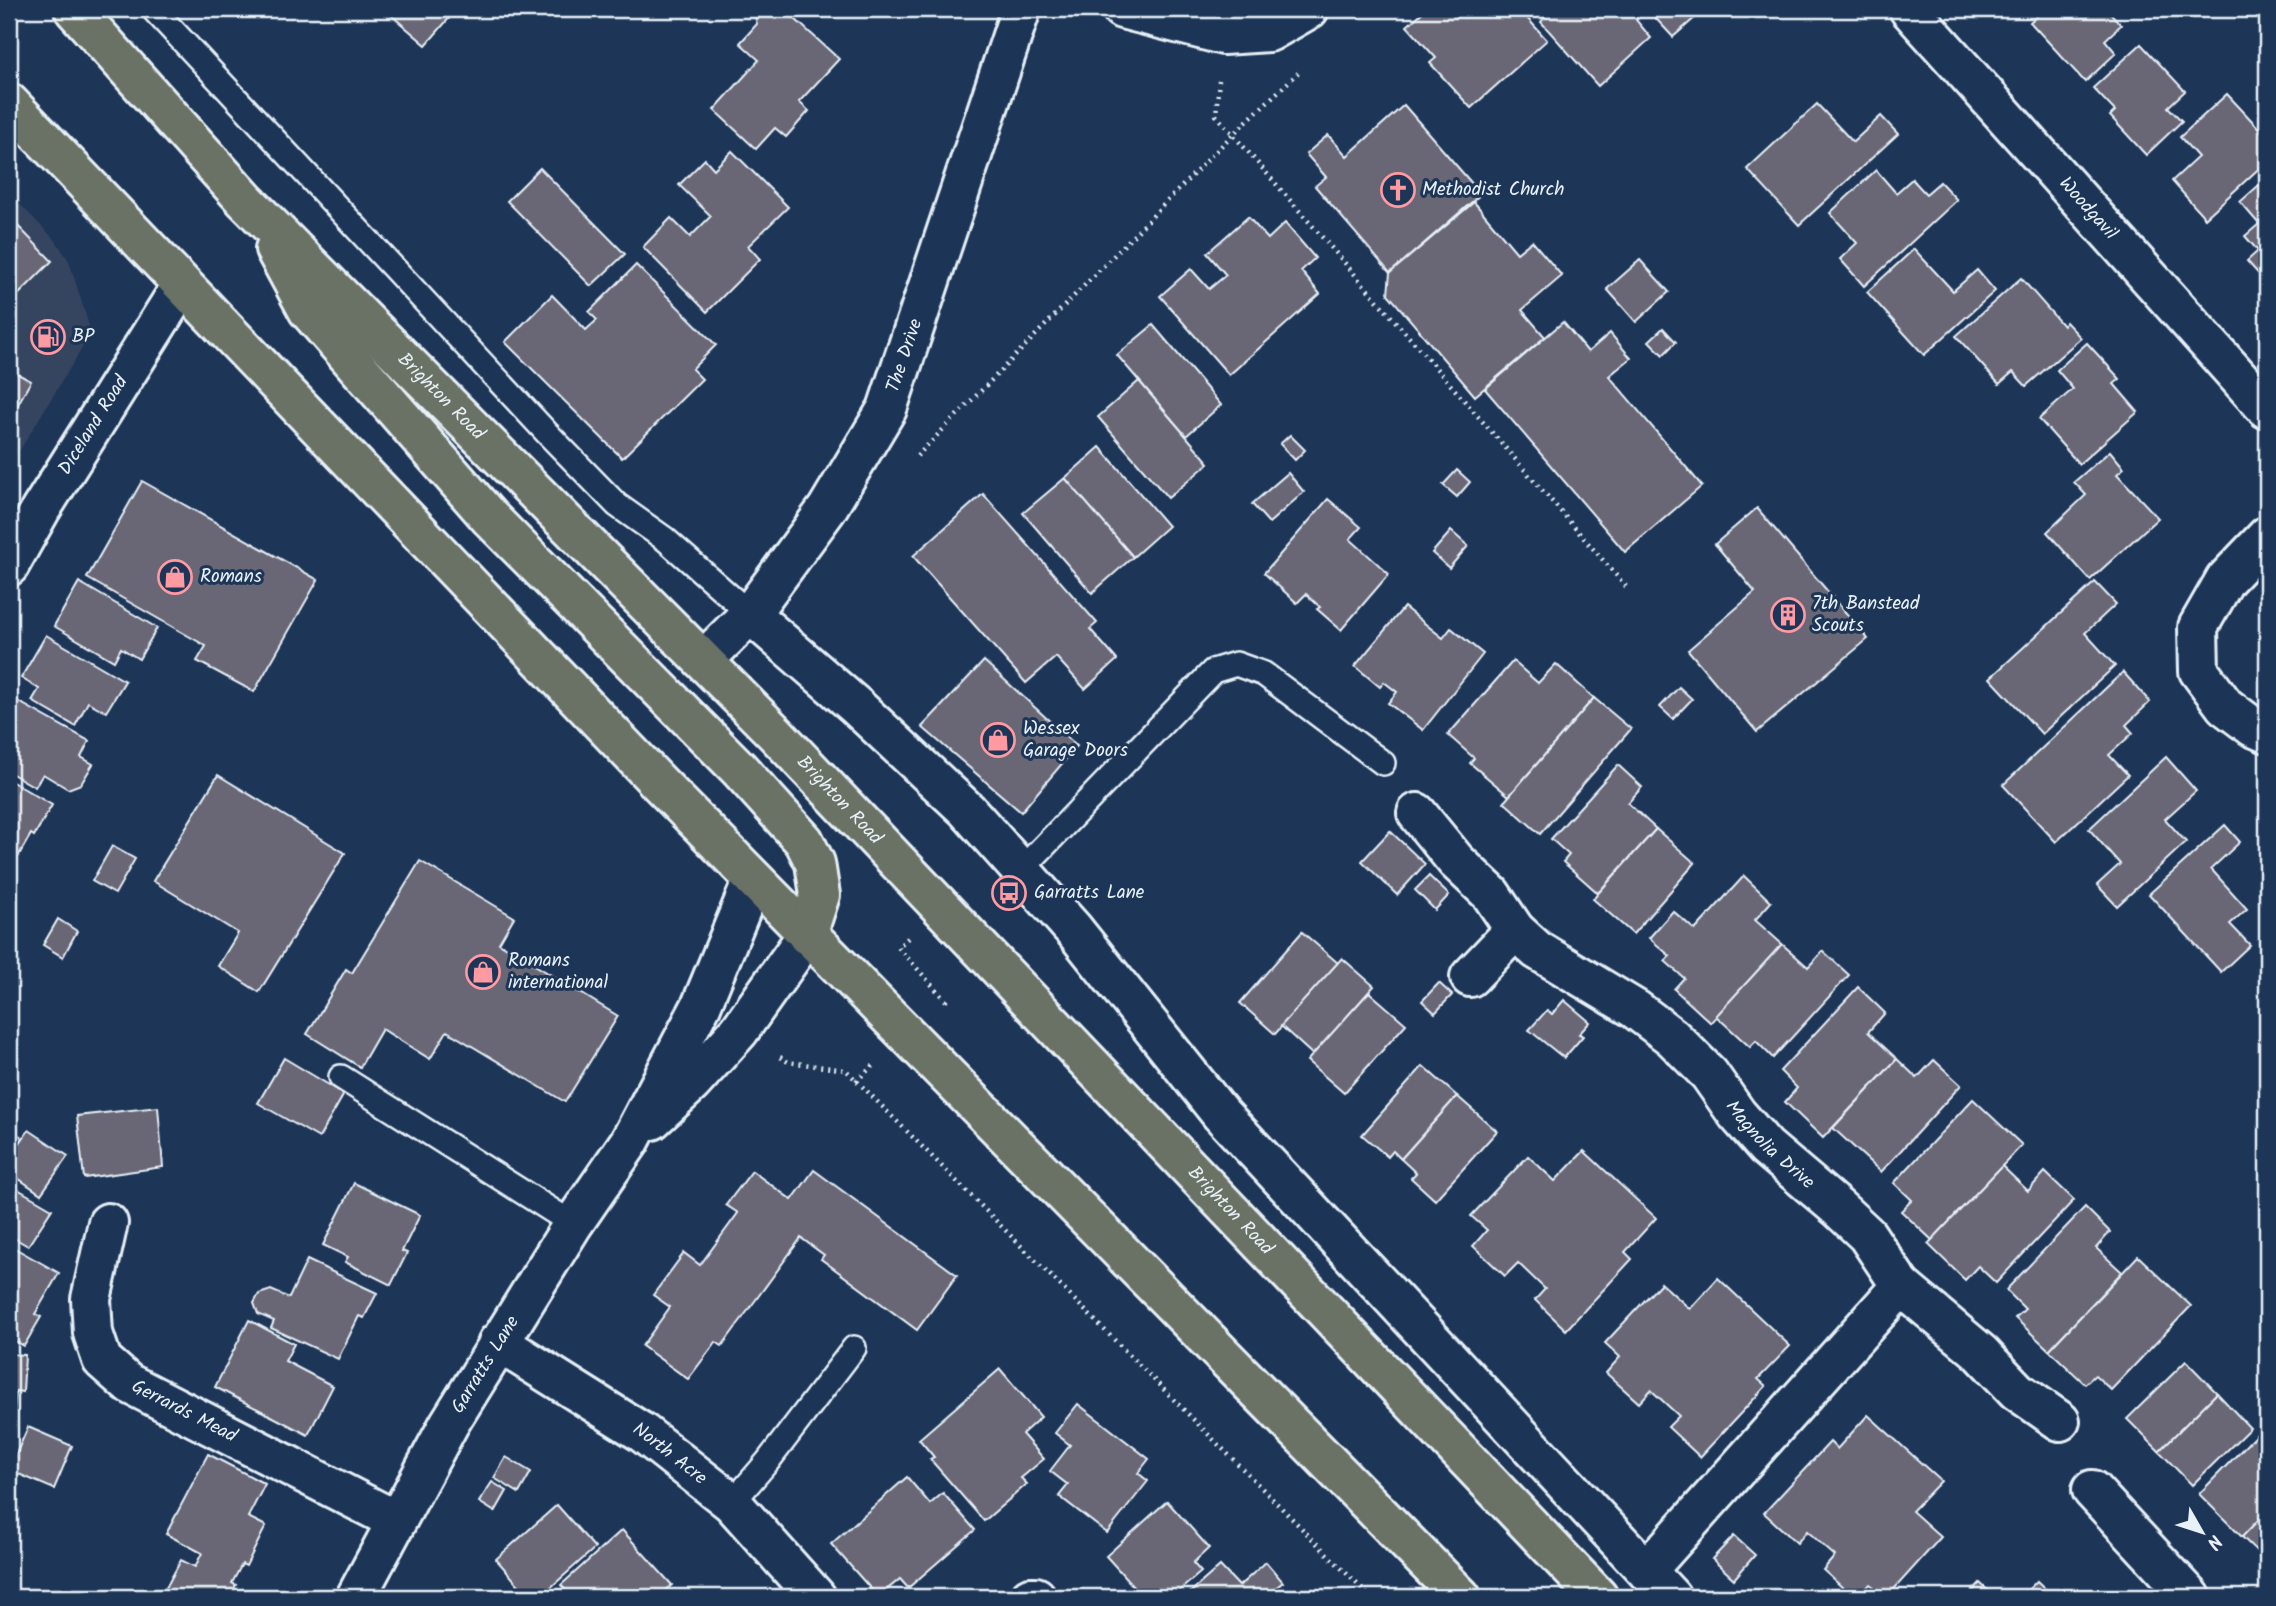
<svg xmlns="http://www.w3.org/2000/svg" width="2276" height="1606" font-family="Kalam,sans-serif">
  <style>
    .built { fill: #344460 }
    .building { fill: #696674; stroke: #e8f1f8; stroke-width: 2 }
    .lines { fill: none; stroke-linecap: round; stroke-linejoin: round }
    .lane-casing { stroke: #e8f1f8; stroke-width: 28 }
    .street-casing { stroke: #e8f1f8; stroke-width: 44 }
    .highway-casing { stroke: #e8f1f8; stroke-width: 44 }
    .path { stroke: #e8f1f8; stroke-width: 4.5; stroke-dasharray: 2 5; stroke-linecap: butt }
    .lane { stroke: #1d3557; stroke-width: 23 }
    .street { stroke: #1d3557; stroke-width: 38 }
    .highway { stroke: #6b7165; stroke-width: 38 }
    .labels { text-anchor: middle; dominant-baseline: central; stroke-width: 6; stroke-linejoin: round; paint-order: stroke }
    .poi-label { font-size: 19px; fill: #e8f1f8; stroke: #1d3557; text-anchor: start }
    .street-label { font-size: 19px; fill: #e8f1f8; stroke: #1d3557 }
  </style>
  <rect width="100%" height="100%" fill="#1d3557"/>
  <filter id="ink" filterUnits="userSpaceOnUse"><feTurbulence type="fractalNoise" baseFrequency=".0143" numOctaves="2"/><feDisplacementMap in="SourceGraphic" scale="14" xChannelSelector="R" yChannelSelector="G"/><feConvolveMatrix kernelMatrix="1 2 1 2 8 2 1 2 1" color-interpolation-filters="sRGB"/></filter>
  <g filter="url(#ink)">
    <!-- built -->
    <polygon class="built" points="9,193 56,241 69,261 90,329 84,345 9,468"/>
    <!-- building -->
    <g class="building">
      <polygon points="384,9 457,9 426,45"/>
      <polygon points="753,9 784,9 839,59 799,102 809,111 786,137 775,128 756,149 714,110 759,60 740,43 757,24"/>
      <polygon points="1426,9 1449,9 1457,17 1467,9 1479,9 1484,14 1491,9 1519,9 1547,40 1471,108 1430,63 1436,58 1407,26"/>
      <polygon points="1538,9 1634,9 1641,16 1636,20 1651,38 1598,86 1541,22 1545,17"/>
      <polygon points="1647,9 1705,9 1673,37"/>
      <polygon points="2045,9 2107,9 2121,25 2105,40 2116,53 2085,82 2030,22"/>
      <polygon points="2141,44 2185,91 2168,107 2182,121 2146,155 2110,116 2115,111 2093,88"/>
      <polygon points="2227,94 2267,137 2267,161 2205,218 2172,181 2198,157 2180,137"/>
      <polygon points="1817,104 1853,142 1881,116 1898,134 1799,225 1747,169"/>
      <polygon points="1404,105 1481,194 1390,273 1315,186 1326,177 1306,154 1328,135 1347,156"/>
      <polygon points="732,151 788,207 748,246 760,259 707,312 643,247 671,218 690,237 711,216 679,185 705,159 714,169"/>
      <polygon points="540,168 625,254 591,286 507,201"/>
      <polygon points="1876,170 1896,193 1912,179 1926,194 1940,182 1957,200 1864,286 1840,259 1857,243 1830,213"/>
      <polygon points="2267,178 2267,277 2264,280 2247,261 2258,251 2245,236 2259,224 2240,202"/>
      <polygon points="1474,202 1517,253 1532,241 1562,276 1522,310 1545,337 1475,396 1388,294 1390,273"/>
      <polygon points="9,217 52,261 9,304"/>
      <polygon points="1248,217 1268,239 1285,223 1315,258 1301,271 1320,294 1229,375 1160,296 1191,269 1209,289 1226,275 1207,253"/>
      <polygon points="1914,249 1953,291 1977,270 1995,291 1924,355 1867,292"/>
      <polygon points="1640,260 1669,292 1636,322 1607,289"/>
      <polygon points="636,265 716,345 692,369 702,379 622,458 505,342 552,295 586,330 597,320 589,312"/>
      <polygon points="2021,278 2063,326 2066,322 2081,338 2026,386 2013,372 1999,384 1956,336"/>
      <polygon points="1563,322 1588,352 1610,333 1631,358 1609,376 1702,486 1625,552 1485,389"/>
      <polygon points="1153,325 1221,405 1186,436 1117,355"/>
      <polygon points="1663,328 1676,342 1663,355 1649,341"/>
      <polygon points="2087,343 2120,379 2114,384 2138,412 2079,464 2039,419 2073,389 2057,370"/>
      <polygon points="9,365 13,368 12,371 31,381 9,420"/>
      <polygon points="1139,381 1209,463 1168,498 1098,417"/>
      <polygon points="1290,435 1305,450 1295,460 1280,444"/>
      <polygon points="1100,447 1168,526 1133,557 1065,478"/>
      <polygon points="2110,451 2124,468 2117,474 2158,518 2090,580 2047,532 2086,495 2074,482"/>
      <polygon points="1457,470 1470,482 1457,497 1443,485"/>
      <polygon points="1288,473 1304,492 1269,523 1252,504"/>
      <polygon points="1065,478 1133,557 1092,593 1023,513"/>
      <polygon points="142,481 318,580 254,692 197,661 206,646 87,578"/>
      <polygon points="983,494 1097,623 1090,629 1117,660 1085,689 1056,657 1026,683 913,556"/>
      <polygon points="1328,499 1361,527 1350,539 1389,574 1341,630 1317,609 1320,607 1306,594 1297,603 1264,573"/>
      <polygon points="1757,508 1868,639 1757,732 1688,650 1755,592 1715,544"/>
      <polygon points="1451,531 1468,546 1449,568 1432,553"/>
      <polygon points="79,582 157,628 139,659 121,648 114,661 54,626"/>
      <polygon points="2095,582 2116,604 2085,633 2115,666 2042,734 1990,678"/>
      <polygon points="1404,607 1443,638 1451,628 1483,654 1423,730 1388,703 1397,692 1384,682 1380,687 1355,666"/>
      <polygon points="46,635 125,681 106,712 88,702 75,726 32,701 39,689 21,678"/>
      <polygon points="984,661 1077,746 1021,812 922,727"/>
      <polygon points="1513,661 1538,683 1556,664 1594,698 1509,796 1470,763 1474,758 1448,735"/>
      <polygon points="2123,672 2150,702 2126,725 2133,733 2109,755 2128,775 2056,842 2003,785"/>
      <polygon points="1679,687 1692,699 1673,719 1660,707"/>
      <polygon points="10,697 89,741 81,757 93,764 81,784 68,789 43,774 35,787 9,772"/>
      <polygon points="1594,698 1631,729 1540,834 1504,802"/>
      <polygon points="2166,757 2196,791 2165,819 2186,842 2117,906 2097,885 2120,864 2089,829"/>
      <polygon points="1618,765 1642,787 1628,803 1656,829 1598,893 1563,862 1569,855 1551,839"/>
      <polygon points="218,775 345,853 259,992 218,966 238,933 153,881"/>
      <polygon points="9,780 52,805 34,836 31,834 15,862 9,859"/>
      <polygon points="2225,825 2240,842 2211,869 2247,909 2230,924 2250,945 2221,972 2149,894"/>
      <polygon points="1656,829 1695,863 1633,934 1593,899"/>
      <polygon points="1390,831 1425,864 1397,895 1362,861"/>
      <polygon points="112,846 135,859 115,894 92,881"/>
      <polygon points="420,861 514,917 499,943 618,1016 565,1102 447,1031 430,1059 382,1029 360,1067 307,1034 346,969 352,973"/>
      <polygon points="1429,876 1449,895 1435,910 1415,890"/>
      <polygon points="1744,876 1771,902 1755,920 1782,944 1711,1023 1674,989 1684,978 1665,961 1670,956 1649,938 1673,911 1695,930"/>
      <polygon points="58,919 77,931 63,957 43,945"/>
      <polygon points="1302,932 1338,963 1275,1034 1240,1003"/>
      <polygon points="1782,944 1808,967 1823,951 1849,975 1773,1058 1756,1041 1750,1047 1716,1016"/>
      <polygon points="1342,958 1374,986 1313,1055 1281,1026"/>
      <polygon points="1439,983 1452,995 1435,1013 1422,1001"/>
      <polygon points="1858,987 1885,1013 1868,1032 1897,1059 1823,1138 1785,1102 1797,1088 1780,1071"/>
      <polygon points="1369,992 1406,1024 1344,1093 1307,1061"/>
      <polygon points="1564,1000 1590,1022 1579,1034 1583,1036 1564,1058 1529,1030 1547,1010 1552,1014"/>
      <polygon points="284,1058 344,1094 319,1138 258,1103"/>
      <polygon points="1897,1059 1917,1078 1934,1060 1961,1085 1881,1172 1833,1128"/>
      <polygon points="1423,1066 1457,1096 1401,1159 1393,1151 1388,1157 1362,1135"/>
      <polygon points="1457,1096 1497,1131 1435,1200 1411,1178 1416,1173 1401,1159"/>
      <polygon points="1973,1099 2022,1145 1932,1240 1901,1211 1912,1200 1894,1183"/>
      <polygon points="158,1107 163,1167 84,1178 77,1116"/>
      <polygon points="9,1128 23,1138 9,1158"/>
      <polygon points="29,1130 68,1156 41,1194 9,1172 9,1158"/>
      <polygon points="1584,1151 1656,1218 1625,1252 1632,1259 1566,1330 1535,1300 1545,1289 1518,1263 1505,1276 1473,1246 1487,1230 1471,1216 1528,1156 1555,1181"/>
      <polygon points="2002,1166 2028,1191 2045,1172 2074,1200 1996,1283 1978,1266 1965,1280 1928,1244"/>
      <polygon points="814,1170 957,1275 917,1330 821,1259 824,1255 801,1238 722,1346 716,1342 688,1379 642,1346 670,1307 653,1295 684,1253 700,1265 738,1213 726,1205 752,1171 792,1200"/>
      <polygon points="354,1183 420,1215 402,1251 407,1253 391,1285 345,1262 348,1257 323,1245"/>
      <polygon points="9,1184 52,1209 28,1246 9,1235"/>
      <polygon points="2085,1207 2110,1232 2096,1248 2122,1272 2049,1350 2015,1318 2025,1309 2006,1290"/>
      <polygon points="11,1246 59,1273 35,1314 41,1317 24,1346 9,1338 9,1249"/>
      <polygon points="2138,1256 2191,1306 2111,1390 2095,1375 2085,1384 2049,1350"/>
      <polygon points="307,1260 377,1293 364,1318 359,1316 338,1359 271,1328 274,1321 258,1314 254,1303 259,1294 271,1290 289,1298"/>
      <polygon points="1718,1278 1790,1346 1758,1379 1766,1386 1700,1457 1668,1427 1679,1416 1651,1390 1639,1403 1606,1373 1620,1357 1605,1343 1661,1283 1690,1309"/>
      <polygon points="249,1320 294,1344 285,1361 333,1386 308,1435 215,1387"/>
      <polygon points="9,1354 25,1355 23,1392 16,1391 12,1436 9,1436"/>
      <polygon points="2186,1361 2217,1393 2159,1451 2127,1419"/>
      <polygon points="1000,1369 1041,1417 1022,1434 1044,1459 1021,1478 1027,1484 984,1521 930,1459 934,1457 919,1439"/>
      <polygon points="2217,1393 2250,1428 2192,1485 2159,1451"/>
      <polygon points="1078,1404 1149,1459 1138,1473 1148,1481 1107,1533 1059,1496 1068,1485 1050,1471 1070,1445 1055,1433"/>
      <polygon points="1868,1415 1941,1481 1912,1511 1941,1537 1887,1597 1870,1584 1859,1597 1853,1597 1823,1570 1835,1556 1807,1531 1797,1543 1764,1513 1830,1442 1837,1449"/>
      <polygon points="28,1427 72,1446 54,1489 9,1470"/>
      <polygon points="2257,1434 2267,1444 2267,1511 2242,1537 2199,1494"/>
      <polygon points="208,1454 265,1484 248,1517 266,1526 246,1566 242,1564 232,1583 236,1585 229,1597 161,1597 181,1560 195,1567 202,1553 166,1534"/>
      <polygon points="506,1457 531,1472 519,1493 494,1478"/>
      <polygon points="907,1477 930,1504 943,1493 975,1530 908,1588 900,1579 878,1597 831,1544"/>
      <polygon points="492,1482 507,1491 495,1512 479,1502"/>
      <polygon points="1167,1501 1209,1548 1193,1563 1201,1572 1172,1597 1159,1597 1155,1593 1150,1597 1143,1597 1106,1556"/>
      <polygon points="557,1505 595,1548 540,1597 529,1597 496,1559"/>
      <polygon points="2267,1511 2267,1561 2242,1537"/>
      <polygon points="622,1530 672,1585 658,1597 565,1597 569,1594 561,1585"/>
      <polygon points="1734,1536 1755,1555 1734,1579 1712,1559"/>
      <polygon points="1266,1562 1283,1582 1269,1593 1273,1597 1185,1597 1220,1566 1239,1586"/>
      <polygon points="2037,1581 2054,1597 2021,1597"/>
      <polygon points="1980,1583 1995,1597 1967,1597"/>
    </g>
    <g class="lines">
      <!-- lane casing -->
      <g class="lane-casing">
        <g id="lane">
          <polyline points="153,9 548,434 617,505 665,539 750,614"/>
          <polyline points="1021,870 1213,671 1236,664 1264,674 1383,763"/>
          <polyline points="341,1077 573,1224"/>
          <polyline points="732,1503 768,1461 854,1348"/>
        </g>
      </g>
      <!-- street casing -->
      <g class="street-casing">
        <g id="street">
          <polyline points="1122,9 1223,35 1269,32 1309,9"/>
          <path id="s1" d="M1909,9l358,400"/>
          <polyline points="2267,536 2225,580 2198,627 2199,671 2225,706 2253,727 2267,733"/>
          <path id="s2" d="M9,566l32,-57 141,-224"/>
          <polyline points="750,614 856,706 967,810 1074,930 1220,1113 1671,1597"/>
          <path id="s3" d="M704,660l46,-46 77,-105 60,-100 134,-400"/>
          <path id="s4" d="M1417,813l39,48 35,33 24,36 22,20 98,59 37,28 37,37 28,40 29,33 72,61 29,27 34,51 80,67 36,38 43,30"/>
          <polyline points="1470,977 1515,930"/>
          <polyline points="652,1120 692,1083 739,1031 807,935"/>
          <path id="s5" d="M108,1223l-17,76 2,34 9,27 26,23 267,137"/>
          <path id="s6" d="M498,1342l145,91 89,70 84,94"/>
          <polyline points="2092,1490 2191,1597"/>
          <polyline points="1647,1570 1901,1286"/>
          <path id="s7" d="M356,1597l93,-173 124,-200 57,-83 71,-135 52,-126"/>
          <polyline points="1030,1597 1036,1597"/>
        </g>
      </g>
      <!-- highway casing -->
      <g class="highway-casing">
        <g id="highway">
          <path id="s8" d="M74,9l171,191 530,533 823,864"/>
          <polyline points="9,103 659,783 1461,1597"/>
          <polyline points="275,249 308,310 489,517 739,769 804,841 815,863 820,895 807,935"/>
        </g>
      </g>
      <!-- path -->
      <g class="path">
        <polyline points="1219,80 1216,115 1629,590"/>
        <polyline points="917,456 1233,134 1298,73"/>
        <polyline points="908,938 898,947 946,1001 943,1003"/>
        <polyline points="780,1057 788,1062 846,1070 1370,1597"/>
        <polyline points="856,1081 874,1065"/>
      </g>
      <!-- lane -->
      <use href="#lane" class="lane"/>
      <!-- street -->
      <use href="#street" class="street"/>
      <!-- highway -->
      <use href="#highway" class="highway"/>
    </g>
  </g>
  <!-- icons -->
  <defs>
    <g id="church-ring" transform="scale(1.75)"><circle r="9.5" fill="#1d3557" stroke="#ff9aa2" stroke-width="1.5"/><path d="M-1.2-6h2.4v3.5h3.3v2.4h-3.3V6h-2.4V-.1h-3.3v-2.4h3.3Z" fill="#ff9aa2"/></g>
    <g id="fuel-ring" transform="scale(1.75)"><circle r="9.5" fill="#1d3557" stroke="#ff9aa2" stroke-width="1.5"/><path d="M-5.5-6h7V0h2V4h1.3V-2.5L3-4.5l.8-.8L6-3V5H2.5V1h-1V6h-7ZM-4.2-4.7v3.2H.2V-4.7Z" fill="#ff9aa2"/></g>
    <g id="shop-ring" transform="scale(1.75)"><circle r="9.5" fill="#1d3557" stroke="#ff9aa2" stroke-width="1.5"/><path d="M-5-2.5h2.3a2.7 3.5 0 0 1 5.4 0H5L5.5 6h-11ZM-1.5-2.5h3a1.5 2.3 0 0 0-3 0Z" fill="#ff9aa2"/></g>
    <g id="building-ring" transform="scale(1.75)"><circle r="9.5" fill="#1d3557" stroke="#ff9aa2" stroke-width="1.5"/><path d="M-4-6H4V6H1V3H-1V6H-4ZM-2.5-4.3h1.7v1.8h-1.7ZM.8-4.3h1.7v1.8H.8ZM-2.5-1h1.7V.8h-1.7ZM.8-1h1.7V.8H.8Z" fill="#ff9aa2"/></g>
    <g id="bus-ring" transform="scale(1.75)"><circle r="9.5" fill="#1d3557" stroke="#ff9aa2" stroke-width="1.5"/><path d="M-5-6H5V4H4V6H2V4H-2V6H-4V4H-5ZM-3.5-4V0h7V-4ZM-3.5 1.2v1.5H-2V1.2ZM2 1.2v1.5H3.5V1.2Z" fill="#ff9aa2"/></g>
  </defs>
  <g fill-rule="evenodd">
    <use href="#church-ring" x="1398" y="190"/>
    <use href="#fuel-ring" x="48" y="337"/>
    <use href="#shop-ring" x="175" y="577"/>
    <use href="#building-ring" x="1788" y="615"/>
    <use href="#shop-ring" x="998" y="740"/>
    <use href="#bus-ring" x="1009" y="893"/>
    <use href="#shop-ring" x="483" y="972"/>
  </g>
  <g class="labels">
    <!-- poi labels -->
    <g class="poi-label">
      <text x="1422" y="190">Methodist Church</text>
      <text x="72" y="337">BP</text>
      <text x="200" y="577">Romans</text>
      <text x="1812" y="604">7th Banstead<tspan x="1812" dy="22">Scouts</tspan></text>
      <text x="1023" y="729">Wessex<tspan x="1023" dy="22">Garage Doors</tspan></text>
      <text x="1034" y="893">Garratts Lane</text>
      <text x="508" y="961">Romans<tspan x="508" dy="22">international</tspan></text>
    </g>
    <!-- street labels -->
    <g class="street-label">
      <text stroke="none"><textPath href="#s1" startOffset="268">Woodgavil</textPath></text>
      <text stroke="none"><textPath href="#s3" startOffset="368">The Drive</textPath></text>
      <text stroke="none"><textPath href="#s8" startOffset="534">Brighton Road</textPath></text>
      <text stroke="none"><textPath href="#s2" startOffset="164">Diceland Road</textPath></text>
      <text stroke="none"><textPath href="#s8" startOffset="1101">Brighton Road</textPath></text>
      <text stroke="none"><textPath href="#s4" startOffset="490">Magnolia Drive</textPath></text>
      <text stroke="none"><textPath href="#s8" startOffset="1668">Brighton Road</textPath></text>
      <text stroke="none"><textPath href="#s7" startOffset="266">Garratts Lane</textPath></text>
      <text stroke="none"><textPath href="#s5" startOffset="238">Gerrards Mead</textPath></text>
      <text stroke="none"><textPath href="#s6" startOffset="205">North Acre</textPath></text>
    </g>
  </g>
  <!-- margin -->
  <rect width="2276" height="1606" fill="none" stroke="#1d3557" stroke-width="35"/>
  <rect x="18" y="18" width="2241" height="1571" fill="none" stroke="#e8f1f8" stroke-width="2.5" filter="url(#ink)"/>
  <!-- north arrow -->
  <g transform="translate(2202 1532) rotate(129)" stroke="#1d3557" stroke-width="5" paint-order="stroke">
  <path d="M0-5L12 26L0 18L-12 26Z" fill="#e8f1f8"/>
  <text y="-10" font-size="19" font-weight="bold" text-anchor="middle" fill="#e8f1f8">N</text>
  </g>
</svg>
